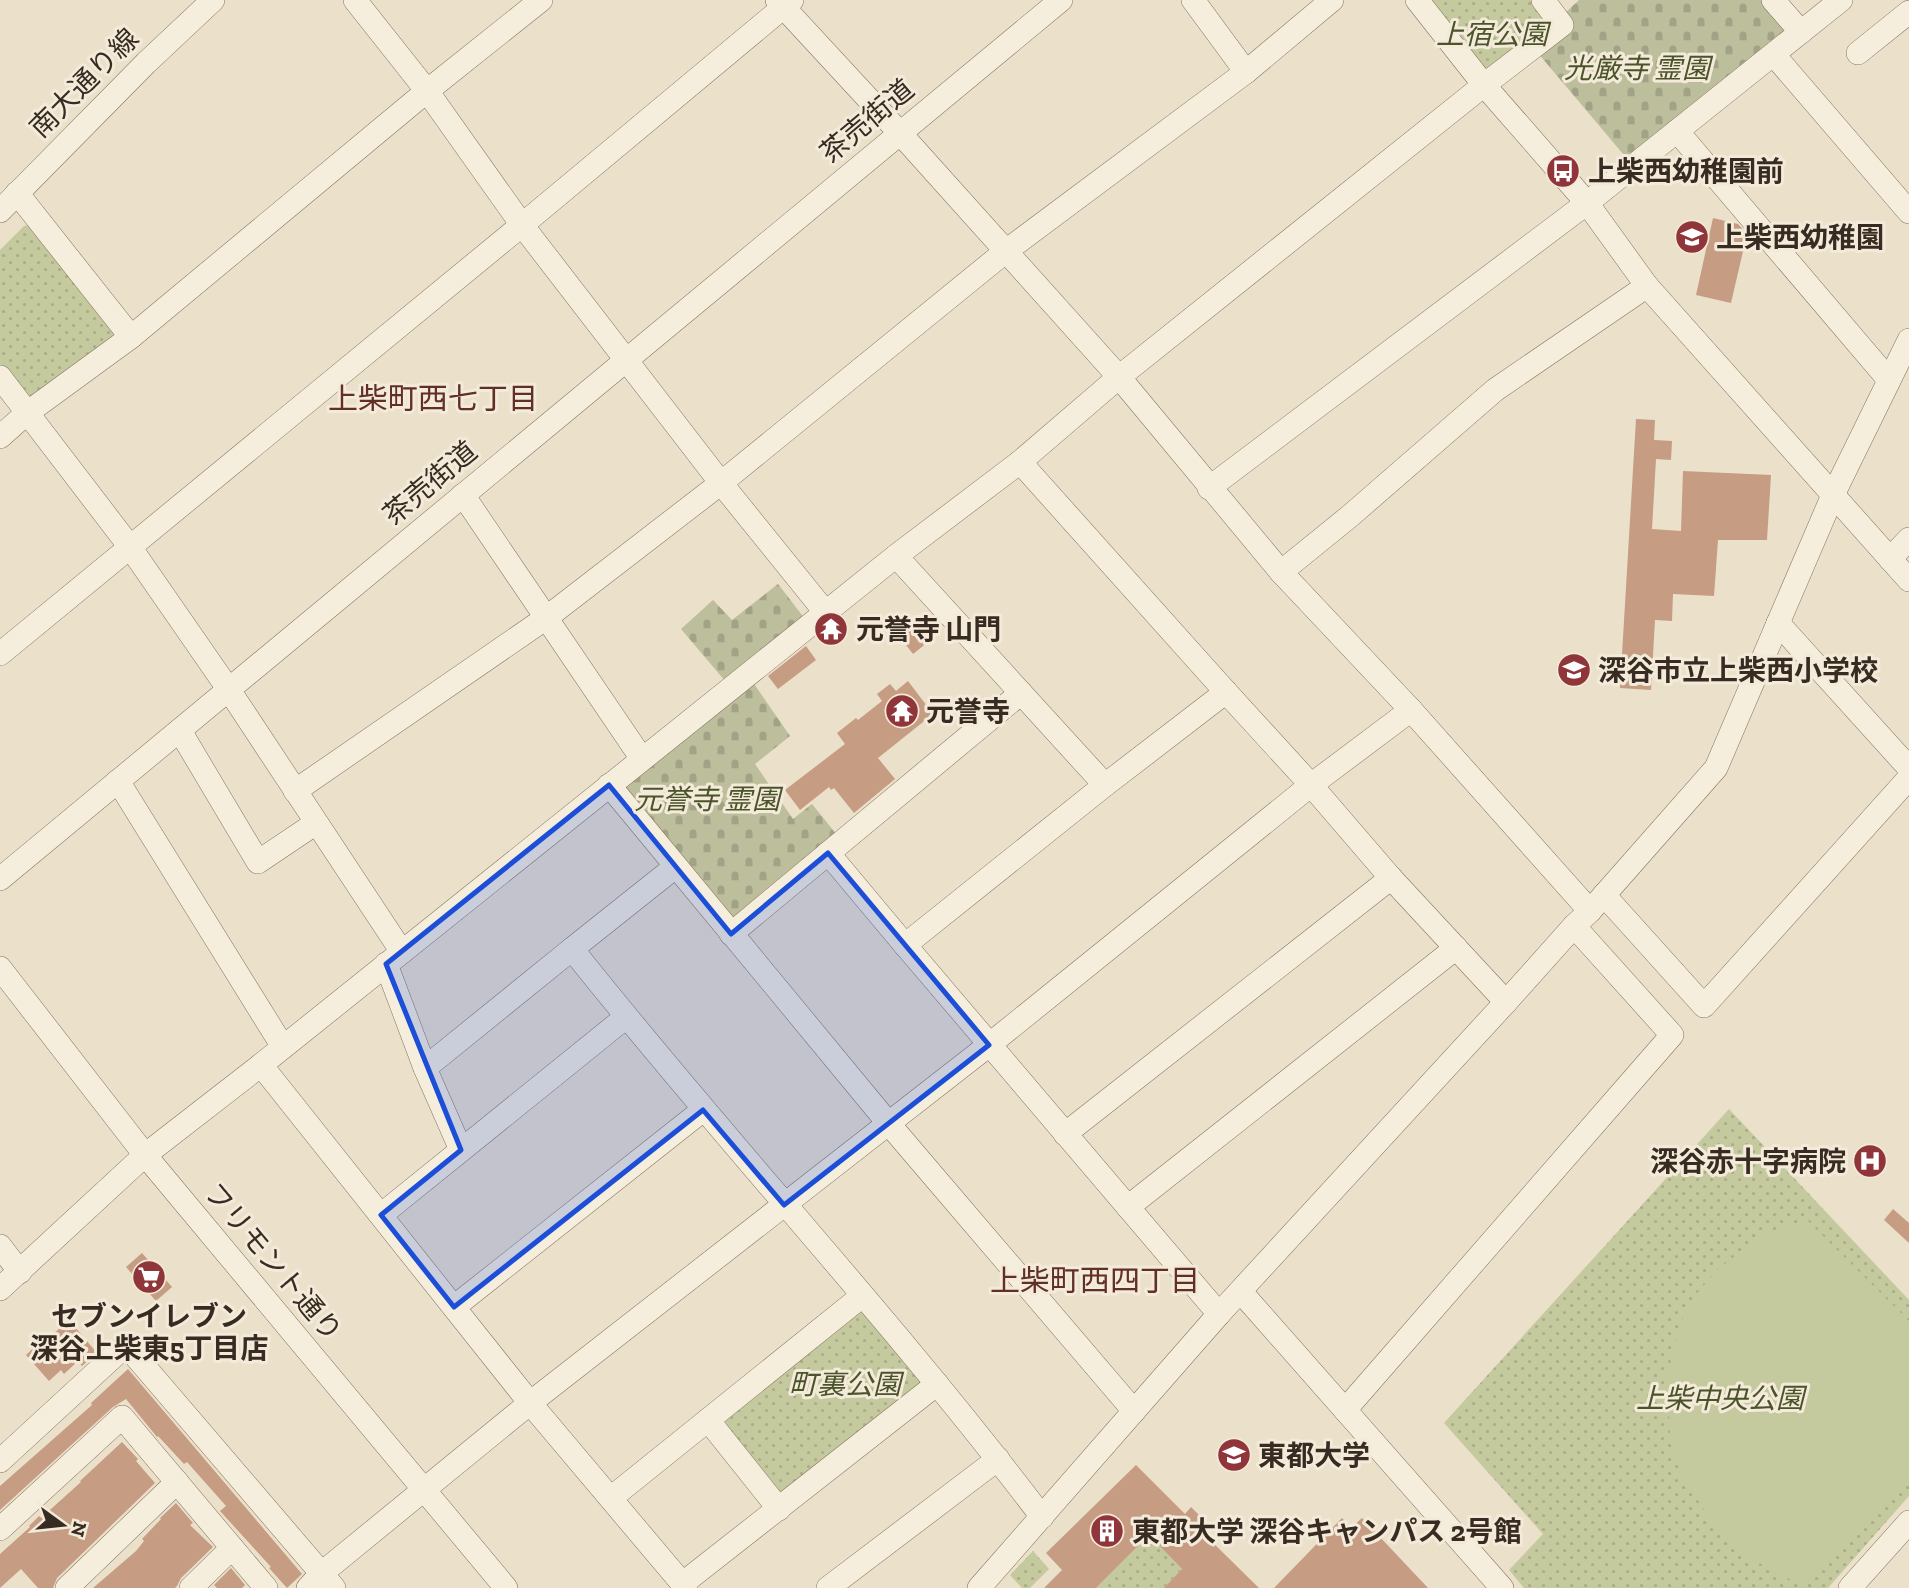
<svg xmlns="http://www.w3.org/2000/svg" width="1909" height="1588" font-family="'Zilla Slab','Noto Sans JP',serif">
  <style>
    .green { fill: url(#green-dots) }
    .cemetery { fill: url(#cemetery-stones) }
    .pitch { fill: #c5c99e }
    .building { fill: #c69c83 }
    .lines { fill: none; stroke-linecap: round; stroke-linejoin: round }
    .minor-casing { stroke: #867360; stroke-width: 24 }
    .minor { stroke: #f6eedc; stroke-width: 23 }
    .marked { fill: #1d4ed8; fill-opacity: 0.2; stroke: #1d4ed8; stroke-width: 5; stroke-linejoin: round }
    .labels { text-anchor: middle; dominant-baseline: central; stroke-width: 6; stroke-linejoin: round; paint-order: stroke }
    .park-label { font-size: 28px; font-style: italic; fill: #4a532a; stroke: #f3ead9 }
    .street-label { font-size: 28px; fill: #382c22; stroke: #f3ead9 }
    .poi-label { font-size: 28px; font-weight: bold; fill: #382c22; stroke: #f3ead9; text-anchor: start }
    .neighbourhood-label { font-size: 30px; fill: #612f25; stroke: #f3ead9 }
  </style>
  <defs>
    <pattern id="green-dots" width="8" height="8" patternUnits="userSpaceOnUse" patternTransform="scale(1.75)"><rect width="8" height="8" fill="#c5c99e"/><path d="M2 2h.1M6 6h.1" fill="none" stroke="#aaad88" stroke-width="1.8" stroke-linecap="round"/></pattern>
    <pattern id="cemetery-stones" width="16" height="16" patternUnits="userSpaceOnUse" patternTransform="scale(1.75)"><rect width="16" height="16" fill="#bcbe9c"/><path d="M2 7V4a2 2 0 0 1 4 0v3zM10 15v-3a2 2 0 0 1 4 0v3z" fill="#a2a386"/></pattern>
  </defs>
  <rect width="100%" height="100%" fill="#ebe0ca"/>
  <!-- green -->
  <g class="green">
    <polygon points="1416,0 1543,0 1562,25 1484,85"/>
    <polygon points="37,224 119,327 115,338 34,397 22,395 0,364 0,250 24,226"/>
    <polygon points="1729,1109 1909,1300 1909,1496 1828,1588 1524,1588 1509,1570 1543,1534 1444,1423"/>
    <polygon points="862,1296 937,1384 779,1509 708,1420"/>
    <polygon points="1149,1535 1182,1569 1164,1588 1096,1588"/>
    <polygon points="1033,1551 1049,1569 1030,1588 1022,1588 1010,1575"/>
  </g>
  <!-- cemetery -->
  <g class="cemetery">
    <polygon points="1579,0 1765,0 1792,31 1629,161 1537,52 1564,14"/>
    <polygon points="778,584 805,619 726,682 681,629 713,600 732,620"/>
    <polygon points="752,681 790,736 755,764 793,819 812,804 837,835 732,922 621,788"/>
  </g>
  <!-- pitch -->
  <polygon class="pitch" points="1808,1221 1909,1321 1909,1476 1809,1583 1781,1577 1741,1551 1719,1531 1686,1483 1676,1458 1670,1433 1667,1379 1674,1345 1683,1318 1698,1292 1716,1271 1753,1241 1779,1228"/>
  <!-- building -->
  <g class="building">
    <polygon points="1713,218 1738,224 1747,234 1731,303 1696,295"/>
    <polygon points="1636,419 1655,420 1654,440 1672,441 1671,460 1656,459 1652,529 1681,531 1683,471 1771,475 1767,540 1718,540 1714,596 1673,594 1672,621 1655,620 1651,690 1620,688"/>
    <polygon points="919,620 933,638 913,654 899,636"/>
    <polygon points="806,646 816,660 778,689 768,676"/>
    <polygon points="908,681 933,714 878,758 895,779 854,813 834,788 831,790 829,787 800,810 785,790 845,744 837,733 856,718 858,720 882,701 877,694 890,684 896,691"/>
    <polygon points="1893,1209 1909,1223 1909,1243 1884,1220"/>
    <polygon points="142,1253 172,1287 156,1301 126,1267"/>
    <polygon points="69,1320 97,1353 82,1366 78,1361 64,1374 61,1370 49,1381 26,1355 41,1341 43,1343"/>
    <polygon points="128,1369 302,1574 287,1588 269,1568 271,1567 220,1511 226,1506 187,1462 184,1464 158,1436 157,1437 126,1399 113,1407 0,1510 0,1486 92,1405 91,1403"/>
    <polygon points="122,1442 138,1459 136,1461 155,1483 57,1578 53,1588 38,1588 21,1569 0,1588 0,1554 30,1527 29,1526 39,1516 41,1518 81,1482 80,1481"/>
    <polygon points="1136,1465 1185,1514 1191,1507 1209,1525 1202,1532 1259,1588 1164,1588 1182,1569 1149,1535 1096,1588 1044,1588 1062,1570 1046,1553"/>
    <polygon points="176,1503 193,1523 190,1525 213,1547 181,1578 177,1586 175,1588 93,1588 136,1551 144,1541 142,1539 161,1519 160,1518"/>
    <polygon points="1342,1518 1351,1528 1362,1518 1428,1588 1274,1588"/>
    <polygon points="231,1568 245,1585 242,1588 217,1588 214,1585"/>
  </g>
  <g class="lines">
    <!-- minor casing -->
    <g class="minor-casing">
      <g id="minor">
        <polyline points="355,0 427,91 522,225 721,483 826,613"/>
        <polyline points="777,0 899,132 1119,377 1281,572 1411,710 1590,911"/>
        <polyline points="1193,0 1246,72"/>
        <polyline points="1417,0 1484,85 1587,203 1647,286 1909,580"/>
        <polyline points="1773,0 1801,32"/>
        <polyline points="1858,53 1909,12"/>
        <polyline points="1774,55 1909,212"/>
        <polyline points="1677,131 1889,380"/>
        <polyline points="17,193 131,337"/>
        <polyline points="0,211 146,63 213,0"/>
        <polyline points="0,377 130,547 229,690 402,952"/>
        <polyline points="0,437 27,413 131,337 427,91 541,0"/>
        <polyline points="1020,462 1226,692 1311,785 1391,878 1506,1002"/>
        <polyline points="1209,488 1587,203 1841,0"/>
        <polyline points="463,495 642,759"/>
        <polyline points="896,556 1105,785"/>
        <polyline points="1890,559 1909,539"/>
        <polyline points="1281,572 1350,516 1495,390 1647,286"/>
        <polyline points="1778,623 1909,768"/>
        <polyline points="0,654 522,225 792,0"/>
        <polyline points="180,731 258,862 316,823"/>
        <polyline points="118,781 283,1047"/>
        <polyline points="609,785 889,1124 1134,1411"/>
        <polyline points="295,791 546,618 721,483 1006,251 1246,72 1332,0"/>
        <polyline points="828,853 905,945"/>
        <path d="M675,867l-103,82c153,193 322,372 470,568"/>
        <polyline points="0,879 1061,0"/>
        <polyline points="1604,895 1704,1006 1909,778"/>
        <polyline points="731,934 1021,693"/>
        <polyline points="386,964 425,1068 461,1150"/>
        <polyline points="0,968 145,1155 506,1588"/>
        <polyline points="261,1065 530,1403 686,1588"/>
        <polyline points="425,1068 572,949"/>
        <polyline points="1065,1134 1391,878"/>
        <polyline points="1128,1207 1456,948"/>
        <polyline points="381,1215 626,1017"/>
        <polyline points="0,1246 20,1272"/>
        <polyline points="0,1289 145,1155 261,1065 896,556 1020,462 1119,377 1484,85 1562,25 1543,0"/>
        <polyline points="1241,1292 1502,1588"/>
        <polyline points="454,1307 703,1110"/>
        <polyline points="1219,1314 905,945 1105,785 1226,692"/>
        <polyline points="1345,1410 1672,1035 1574,926"/>
        <polyline points="708,1420 779,1509"/>
        <polyline points="0,1461 126,1345 334,1588"/>
        <polyline points="611,1498 862,1296"/>
        <polyline points="0,1529 122,1417 266,1588"/>
        <polyline points="682,1584 937,1384"/>
        <polyline points="67,1588 177,1482"/>
        <polyline points="191,1588 232,1548"/>
        <polyline points="308,1588 322,1573 530,1403 989,1045 1311,785 1411,710"/>
        <polyline points="828,1588 998,1459"/>
        <polyline points="979,1588 1219,1314 1506,1002 1574,926 1590,911 1716,768 1833,495 1909,340"/>
        <polyline points="1850,1588 1909,1522"/>
      </g>
    </g>
    <!-- minor -->
    <use href="#minor" class="minor"/>
  </g>
  <!-- marked area -->
  <path class="marked" d="M609,785l122,149 97,-81 161,192 -205,160 -81,-95 -249,197 -73,-92 80,-65 -75,-186z"/>
  <!-- icons -->
  <defs>
    <g id="bus-disc" transform="scale(1.75)"><circle r="9.5" fill="#903539" stroke="#f3ead9"/><path d="M-5-6H5V4H4V6H2V4H-2V6H-4V4H-5ZM-3.5-4V0h7V-4ZM-3.5 1.2v1.5H-2V1.2ZM2 1.2v1.5H3.5V1.2Z" fill="#fff"/></g>
    <g id="school-disc" transform="scale(1.75)"><circle r="9.5" fill="#903539" stroke="#f3ead9"/><path d="M0-5L7-2L0 1L-7-2ZM-4 1L0 2.5L4 1V4Q0 6-4 4Z" fill="#fff"/></g>
    <g id="temple-disc" transform="scale(1.75)"><circle r="9.5" fill="#903539" stroke="#f3ead9"/><path d="M0-6L5-2H3V0L6.5 2.5H4V6H1.5V3h-3V6H-4V2.5H-6.5L-3 0V-2H-5Z" fill="#fff"/></g>
    <g id="hospital-disc" transform="scale(1.75)"><circle r="9.5" fill="#903539" stroke="#f3ead9"/><path d="M-5-5h3v3.5h4V-5h3V5h-3V1.5h-4V5h-3Z" fill="#fff"/></g>
    <g id="supermarket-disc" transform="scale(1.75)"><circle r="9.5" fill="#903539" stroke="#f3ead9"/><path d="M-6-5.5h2.5l.6 2H6L4.5 2H-2.5L-4.4-4H-6ZM-1.5 3.2a1.3 1.3 0 1 0 .1 0ZM3 3.2a1.3 1.3 0 1 0 .1 0Z" fill="#fff"/></g>
    <g id="building-disc" transform="scale(1.75)"><circle r="9.5" fill="#903539" stroke="#f3ead9"/><path d="M-4-6H4V6H1V3H-1V6H-4ZM-2.5-4.3h1.7v1.8h-1.7ZM.8-4.3h1.7v1.8H.8ZM-2.5-1h1.7V.8h-1.7ZM.8-1h1.7V.8H.8Z" fill="#fff"/></g>
  </defs>
  <g fill-rule="evenodd">
    <use href="#bus-disc" x="1563" y="171"/>
    <use href="#school-disc" x="1692" y="237"/>
    <use href="#temple-disc" x="831" y="629"/>
    <use href="#school-disc" x="1574" y="670"/>
    <use href="#temple-disc" x="902" y="711"/>
    <use href="#hospital-disc" x="1870" y="1161"/>
    <use href="#supermarket-disc" x="149" y="1277"/>
    <use href="#school-disc" x="1234" y="1455"/>
    <use href="#building-disc" x="1107" y="1531"/>
  </g>
  <g class="labels">
    <!-- park labels -->
    <g class="park-label">
      <text x="1492" y="34">上宿公園</text>
      <text x="1637" y="68">光厳寺 霊園</text>
      <text x="707" y="799">元誉寺 霊園</text>
      <text x="845" y="1384">町裏公園</text>
      <text x="1720" y="1398">上柴中央公園</text>
    </g>
    <!-- street labels -->
    <g class="street-label">
      <text transform="translate(84 83) rotate(-45)">南大通り線</text>
      <text transform="translate(867 121) rotate(-40)">茶売街道</text>
      <text transform="translate(430 483) rotate(-40)">茶売街道</text>
      <text transform="translate(273 1262) rotate(50)">フリモント通り</text>
    </g>
    <!-- poi labels -->
    <g class="poi-label">
      <text x="1588" y="171">上柴西幼稚園前</text>
      <text x="1716" y="237">上柴西幼稚園</text>
      <text x="856" y="629">元誉寺 山門</text>
      <text x="1598" y="670">深谷市立上柴西小学校</text>
      <text x="926" y="711">元誉寺</text>
      <text x="1846" y="1161" text-anchor="end">深谷赤十字病院</text>
      <text x="149" y="1316" text-anchor="middle">セブンイレブン<tspan x="149" dy="32">深谷上柴東5丁目店</tspan></text>
      <text x="1258" y="1455">東都大学</text>
      <text x="1132" y="1531">東都大学 深谷キャンパス 2号館</text>
    </g>
    <!-- neighbourhood labels -->
    <g class="neighbourhood-label">
      <text x="433" y="399">上柴町西七丁目</text>
      <text x="1095" y="1281">上柴町西四丁目</text>
    </g>
  </g>
  <!-- north arrow -->
  <g transform="translate(63 1525) rotate(105)" stroke="#f3ead9" stroke-width="5" paint-order="stroke">
  <path d="M0-5L12 26L0 18L-12 26Z" fill="#382c22"/>
  <text y="-10" font-size="19" font-weight="bold" text-anchor="middle" fill="#382c22">N</text>
  </g>
</svg>
